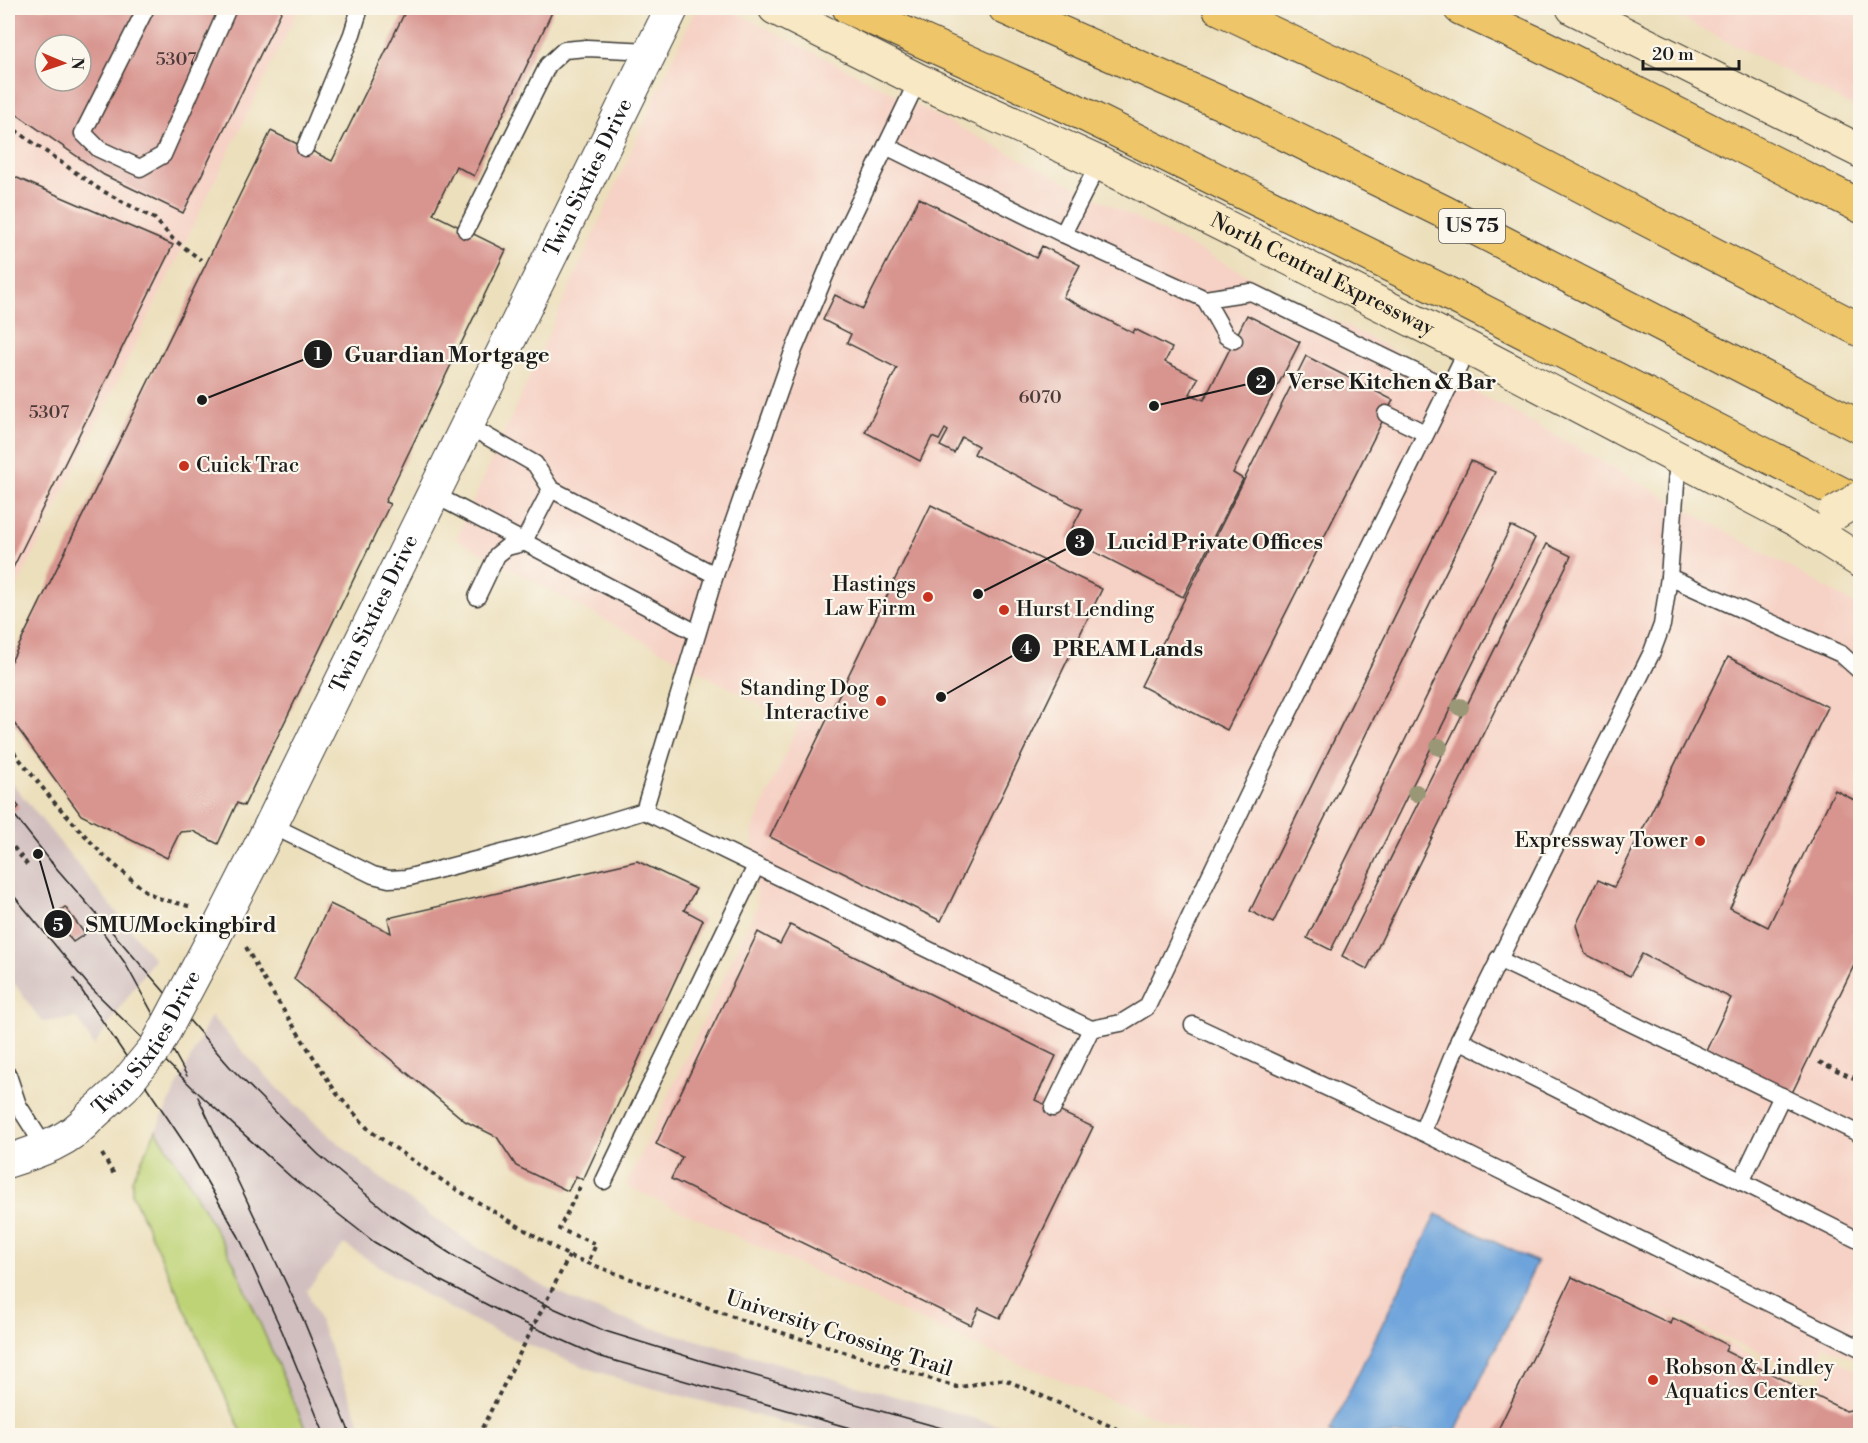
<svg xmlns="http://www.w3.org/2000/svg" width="1868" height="1443" font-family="'Libre Bodoni',serif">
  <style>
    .built { fill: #f6d1c5; fill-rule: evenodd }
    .industrial { fill: #d1bfbf }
    .green { fill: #bed376; stroke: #6d7849; stroke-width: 1.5 }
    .water { fill: #6ea4db; stroke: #45607c; stroke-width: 1.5 }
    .building { fill: #d8948f; fill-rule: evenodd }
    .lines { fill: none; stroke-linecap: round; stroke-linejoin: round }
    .service-casing { stroke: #3b3934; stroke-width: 19 }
    .tertiary-casing { stroke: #3b3934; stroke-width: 35 }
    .secondary-casing { stroke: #3b3934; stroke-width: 35 }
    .motorway-casing { stroke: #3b3934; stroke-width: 35 }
    .path { stroke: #3b3934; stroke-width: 4; stroke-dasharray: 4.5 4.5; stroke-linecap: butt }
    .service { stroke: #fff; stroke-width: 16 }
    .tertiary { stroke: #fff; stroke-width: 33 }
    .secondary { stroke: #f8e8c3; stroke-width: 33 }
    .motorway { stroke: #eec569; stroke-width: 33 }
    .tram { stroke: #1c1c1c; stroke-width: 1.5 }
    .tertiary-bridge-casing { stroke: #3b3934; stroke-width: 35; stroke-linecap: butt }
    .secondary-bridge-casing { stroke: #3b3934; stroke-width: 35; stroke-linecap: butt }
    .path-bridge { stroke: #3b3934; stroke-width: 4; stroke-dasharray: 4.5 4.5; stroke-linecap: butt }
    .tertiary-bridge { stroke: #fff; stroke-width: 33 }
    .secondary-bridge { stroke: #f8e8c3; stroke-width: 33 }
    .tree { fill: #999776 }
    .poi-dot { fill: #c8321e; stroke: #fbf7ec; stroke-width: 2 }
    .labels { text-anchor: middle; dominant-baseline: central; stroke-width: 4.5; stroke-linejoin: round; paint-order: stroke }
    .number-label { font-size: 18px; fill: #4b3a39 }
    .shield { fill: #fbf7ec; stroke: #5f5e5a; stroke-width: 1.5 }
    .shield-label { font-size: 20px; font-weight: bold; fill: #1c1c1c }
    .street-label { font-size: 21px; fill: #1c1c1c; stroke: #fbf7ec }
    .poi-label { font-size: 21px; fill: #1c1c1c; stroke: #fbf7ec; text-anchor: start }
    .leader { fill: none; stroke: #1c1c1c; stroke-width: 2 }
    .callout-dot { fill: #1c1c1c; stroke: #fbf7ec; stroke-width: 2 }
    .mark-label { font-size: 18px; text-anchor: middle; font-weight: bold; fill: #fff }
    .callout-label { font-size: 22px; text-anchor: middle; font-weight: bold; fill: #1c1c1c; stroke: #fbf7ec; stroke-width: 4.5; stroke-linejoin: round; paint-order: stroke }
  </style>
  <rect width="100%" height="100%" fill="#fbf7ec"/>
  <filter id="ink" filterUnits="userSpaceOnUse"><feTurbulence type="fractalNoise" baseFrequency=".0167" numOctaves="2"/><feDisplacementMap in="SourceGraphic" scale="12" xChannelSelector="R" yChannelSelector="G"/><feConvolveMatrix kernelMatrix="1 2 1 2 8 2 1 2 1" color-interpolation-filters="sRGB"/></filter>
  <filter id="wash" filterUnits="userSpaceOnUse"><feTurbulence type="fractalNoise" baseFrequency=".008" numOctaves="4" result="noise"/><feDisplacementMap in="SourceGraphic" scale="24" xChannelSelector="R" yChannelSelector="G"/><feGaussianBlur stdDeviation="1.35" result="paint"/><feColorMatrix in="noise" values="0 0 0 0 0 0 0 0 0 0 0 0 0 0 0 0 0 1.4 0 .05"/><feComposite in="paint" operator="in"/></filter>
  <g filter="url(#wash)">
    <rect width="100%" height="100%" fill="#ecdfbc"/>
    <!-- built -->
    <g class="built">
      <path d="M8,8h291l-291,598zM45,45h36v36h-36z"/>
      <polygon points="696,8 727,8 1510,410 1860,607 1860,1361 1824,1346 1811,1376 1634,1297 1817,1388 1831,1358 1860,1372 1860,1435 1201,1435 995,1354 626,1186 757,907 752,831 800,720 774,712 456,539"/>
      <polygon points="1662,8 1860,8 1860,110"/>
    </g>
    <!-- industrial -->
    <g class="industrial">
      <polygon points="8,778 154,959 94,1046 77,1018 42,1022 8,975"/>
      <polygon points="211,1016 245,1054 279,1089 313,1121 366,1167 421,1209 478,1248 538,1283 586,1306 629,1321 1033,1435 831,1435 633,1383 587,1368 499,1333 445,1306 394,1276 344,1244 307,1290 365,1435 308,1435 234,1263 185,1176 156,1130"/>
    </g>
    <!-- green -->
    <polygon class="green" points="156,1130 185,1176 234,1263 308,1435 243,1435 132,1194 132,1180"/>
    <!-- water -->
    <polygon class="water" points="1436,1214 1537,1262 1454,1435 1334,1435 1329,1433"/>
    <g id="blocks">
      <!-- building -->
      <g class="building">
        <path d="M8,8h275l-100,205 -79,-38 -96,-67zM45,45h36v36h-36z"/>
        <polygon points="407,8 554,8 474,176 456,166 433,214 506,250 385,502 390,504 244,806 237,803 218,844 193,831 180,832 167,858 81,815 8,715 8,668 271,131 332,161"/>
        <polygon points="8,174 173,245 8,578"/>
        <polygon points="919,198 1036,258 1042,246 1080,265 1063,297 1133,333 1135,329 1172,348 1165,362 1198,378 1190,394 1204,400 1247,315 1300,342 1233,473 1243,479 1183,597 1067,538 1082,509 974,454 978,446 962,437 954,453 940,446 948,431 945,429 939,440 932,437 920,461 865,432 897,368 847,343 851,334 823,320 835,295 863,309"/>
        <polygon points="1306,356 1393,400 1227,730 1141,686"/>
        <polygon points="1471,461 1495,472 1273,923 1250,911"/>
        <polygon points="931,505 1102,589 941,921 770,837"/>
        <polygon points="1511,526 1535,538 1331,950 1307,938"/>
        <polygon points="1547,544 1571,556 1367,969 1342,956"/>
        <polygon points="1728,657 1828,707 1730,908 1768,927 1835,790 1860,803 1860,953 1791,1095 1705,1053 1731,998 1642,954 1630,976 1585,954 1576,925 1598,880 1614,887"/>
        <polygon points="8,793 19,807 8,816"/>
        <polygon points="637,861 696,889 684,910 703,920 583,1180 576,1176 568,1191 516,1166 497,1137 465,1121 294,979 330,904 391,933 388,918"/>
        <polygon points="65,907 85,934 73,942 56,920 55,922 51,917"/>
        <polygon points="790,925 1056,1056 1035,1100 1093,1127 1000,1318 979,1308 971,1325 671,1179 682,1157 656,1144 758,932 780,944"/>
        <polygon points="1572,1277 1671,1324 1673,1318 1728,1345 1725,1351 1846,1411 1855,1409 1860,1410 1860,1436 1495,1436"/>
      </g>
    </g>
  </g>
  <g filter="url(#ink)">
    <use href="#blocks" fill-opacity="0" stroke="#3b3934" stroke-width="1.5"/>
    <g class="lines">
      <!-- service casing -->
      <g class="service-casing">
        <g id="service">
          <polyline points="146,8 83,133 99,149 140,168 163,155 228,8"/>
          <polyline points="886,146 1063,234 1205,299 1251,292 1448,388"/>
          <polyline points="305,148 352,34 360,8"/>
          <polyline points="466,230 548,65 564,50 587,48 651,51"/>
          <polyline points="1063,234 1099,163"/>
          <polyline points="1205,299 1226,336 1234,340"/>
          <polyline points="1386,414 1425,433"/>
          <polyline points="1678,457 1669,577 1662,625 1652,652 1459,1040 1422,1132 1860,1348"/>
          <polyline points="433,494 697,633"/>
          <polyline points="715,575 793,352 834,254 918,80"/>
          <polyline points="1669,577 1841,654 1860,671"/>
          <polyline points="477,597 497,555 507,547 523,543 551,489"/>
          <polyline points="644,811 1091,1029 1121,1023 1147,1007 1255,781 1468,348"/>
          <polyline points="271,825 373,875 389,879 406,878 530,846 644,811 715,575 551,489 535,464 467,425"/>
          <polyline points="1498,959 1860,1134"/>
          <polyline points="1193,1025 1422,1132"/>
          <polyline points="1459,1040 1860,1241"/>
          <polyline points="8,1075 18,1105 46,1149"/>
          <polyline points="1053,1108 1091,1029"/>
          <polyline points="604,1181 756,866"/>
          <polyline points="1741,1182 1782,1096"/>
        </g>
      </g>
      <!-- tertiary casing -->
      <g class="tertiary-casing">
        <g id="tertiary">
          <path id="s1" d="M213,939l58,-114 401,-817"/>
          <path d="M8,1161c29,-9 62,-20 83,-45"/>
        </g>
      </g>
      <!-- secondary casing -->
      <g class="secondary-casing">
        <g id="secondary">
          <path id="s2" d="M775,8l143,72 181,83 369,185 328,172 64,41"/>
          <polyline points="1573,8 1860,151"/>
        </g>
      </g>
      <!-- motorway casing -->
      <g class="motorway-casing">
        <g id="motorway">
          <polyline points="849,8 1069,107 1467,303 1860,503"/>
          <polyline points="1005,8 1230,107 1444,212 1860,427"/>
          <polyline points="1219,8 1441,113 1860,330"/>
          <polyline points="1460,8 1540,45 1860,206"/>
        </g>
      </g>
      <!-- path -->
      <g class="path">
        <polyline points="8,125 99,189 155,219 173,239 201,260"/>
        <polyline points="8,745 54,802 103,855 144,890 158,898 192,907"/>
        <polyline points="8,840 29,867"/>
        <path d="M246,947l15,28 76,119 33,37 79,54 120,71 175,65 213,66c17,-1 33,-9 49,-7l127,56"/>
        <polyline points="8,979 13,987 8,991"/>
        <polyline points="1819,1062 1860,1081"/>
        <polyline points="102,1154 115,1176"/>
        <polyline points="580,1187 559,1229 596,1244 588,1263"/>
      </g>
      <!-- service -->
      <use href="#service" class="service"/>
      <!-- tertiary -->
      <use href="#tertiary" class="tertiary"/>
      <!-- secondary -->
      <use href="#secondary" class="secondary"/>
      <!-- motorway -->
      <use href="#motorway" class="motorway"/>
      <!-- tram -->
      <g class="tram">
        <polyline points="8,807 56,868"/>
        <polyline points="51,862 230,1067 319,1155 391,1215 457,1258 524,1295 605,1331 699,1360 970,1436"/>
        <polyline points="8,889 91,988 195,1090 291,1177 374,1242 443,1282 513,1318 598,1356 878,1436"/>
        <polyline points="102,931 125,963 187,1076"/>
        <polyline points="74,979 185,1144 239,1237 282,1331 325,1436"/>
        <polyline points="198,1097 303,1319 351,1436"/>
      </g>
      <!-- tertiary-bridge casing -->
      <g class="tertiary-bridge-casing">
        <g id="tertiary-bridge">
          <path id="s3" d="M91,1116l33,-30 32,-39 57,-108"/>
        </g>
      </g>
      <!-- secondary-bridge casing -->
      <g class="secondary-bridge-casing">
        <polyline id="secondary-bridge" points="1835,513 1860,498"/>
      </g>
      <!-- path-bridge -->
      <polyline class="path-bridge" points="478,1436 569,1256"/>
      <!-- tertiary-bridge -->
      <use href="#tertiary-bridge" class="tertiary-bridge"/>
      <!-- secondary-bridge -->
      <use href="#secondary-bridge" class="secondary-bridge"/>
    </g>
    <!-- trees -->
    <g class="tree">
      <circle cx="1460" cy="707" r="9"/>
      <circle cx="1439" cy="747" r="9"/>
      <circle cx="1416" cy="793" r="9"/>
    </g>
  </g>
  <!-- markers -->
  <g class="poi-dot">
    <circle cx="184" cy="466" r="6"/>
    <circle cx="928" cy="597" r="6"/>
    <circle cx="1004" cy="610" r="6"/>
    <circle cx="881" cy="701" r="6"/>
    <circle cx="1700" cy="841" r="6"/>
    <circle cx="1653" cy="1380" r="6"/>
  </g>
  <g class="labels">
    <!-- number labels -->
    <g class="number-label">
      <text x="176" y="59">5307</text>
      <text x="1040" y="397">6070</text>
      <text x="49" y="412">5307</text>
    </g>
    <!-- shield labels -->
    <rect class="shield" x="1439" y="209" width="66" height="34" rx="4.5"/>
    <g class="shield-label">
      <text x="1472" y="226">US 75</text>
    </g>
    <!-- street labels -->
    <g class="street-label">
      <text stroke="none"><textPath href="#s1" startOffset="849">Twin Sixties Drive</textPath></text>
      <text stroke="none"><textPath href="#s2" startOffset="609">North Central Expressway</textPath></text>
      <text stroke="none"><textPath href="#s1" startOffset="363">Twin Sixties Drive</textPath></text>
      <text stroke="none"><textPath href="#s3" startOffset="93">Twin Sixties Drive</textPath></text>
      <text transform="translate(839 1334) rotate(18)">University Crossing Trail</text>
    </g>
    <!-- poi labels -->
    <g class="poi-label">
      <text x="196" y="466">Cuick Trac</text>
      <text x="916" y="585" text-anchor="end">Hastings<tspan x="916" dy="24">Law Firm</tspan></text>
      <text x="1016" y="610">Hurst Lending</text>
      <text x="869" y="689" text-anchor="end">Standing Dog<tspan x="869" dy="24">Interactive</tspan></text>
      <text x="1688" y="841" text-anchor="end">Expressway Tower</text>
      <text x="1665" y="1368">Robson &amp; Lindley<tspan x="1665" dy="24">Aquatics Center</tspan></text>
    </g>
  </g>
  <!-- callouts -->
  <path class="leader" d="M202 400L318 354M1154 406L1261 381M978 594L1080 542M941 697L1026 648M38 854L58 924"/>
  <g class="callout-dot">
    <circle cx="202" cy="400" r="6"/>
    <circle cx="1154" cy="406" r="6"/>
    <circle cx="978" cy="594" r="6"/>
    <circle cx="941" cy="697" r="6"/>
    <circle cx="38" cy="854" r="6"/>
    <circle cx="318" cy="354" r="15"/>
    <circle cx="1261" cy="381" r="15"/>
    <circle cx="1080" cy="542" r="15"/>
    <circle cx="1026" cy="648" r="15"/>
    <circle cx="58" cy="924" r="15"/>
  </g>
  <g class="mark-label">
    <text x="318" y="360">1</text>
    <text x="1261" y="388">2</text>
    <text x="1080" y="548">3</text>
    <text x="1026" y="654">4</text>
    <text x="58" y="931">5</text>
  </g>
  <g class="callout-label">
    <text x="447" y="362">Guardian Mortgage</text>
    <text x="1392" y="389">Verse Kitchen &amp; Bar</text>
    <text x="1215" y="549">Lucid Private Offices</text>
    <text x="1128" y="656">PREAM Lands</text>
    <text x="181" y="932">SMU/Mockingbird</text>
  </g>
  <!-- margin -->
  <rect width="1868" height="1443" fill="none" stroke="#fbf7ec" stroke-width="30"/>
  <!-- north arrow -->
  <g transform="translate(63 63) rotate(92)"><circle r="28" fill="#fbf7ec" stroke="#a29f99" stroke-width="1.5"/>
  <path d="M0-4.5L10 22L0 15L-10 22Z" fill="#c8321e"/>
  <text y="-9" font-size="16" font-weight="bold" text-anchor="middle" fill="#1c1c1c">N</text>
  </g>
  <!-- scale -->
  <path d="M1643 60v9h96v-9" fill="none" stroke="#1c1c1c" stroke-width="3"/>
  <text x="1652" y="60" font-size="18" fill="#1c1c1c" stroke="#fbf7ec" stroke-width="4.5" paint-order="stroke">20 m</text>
</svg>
